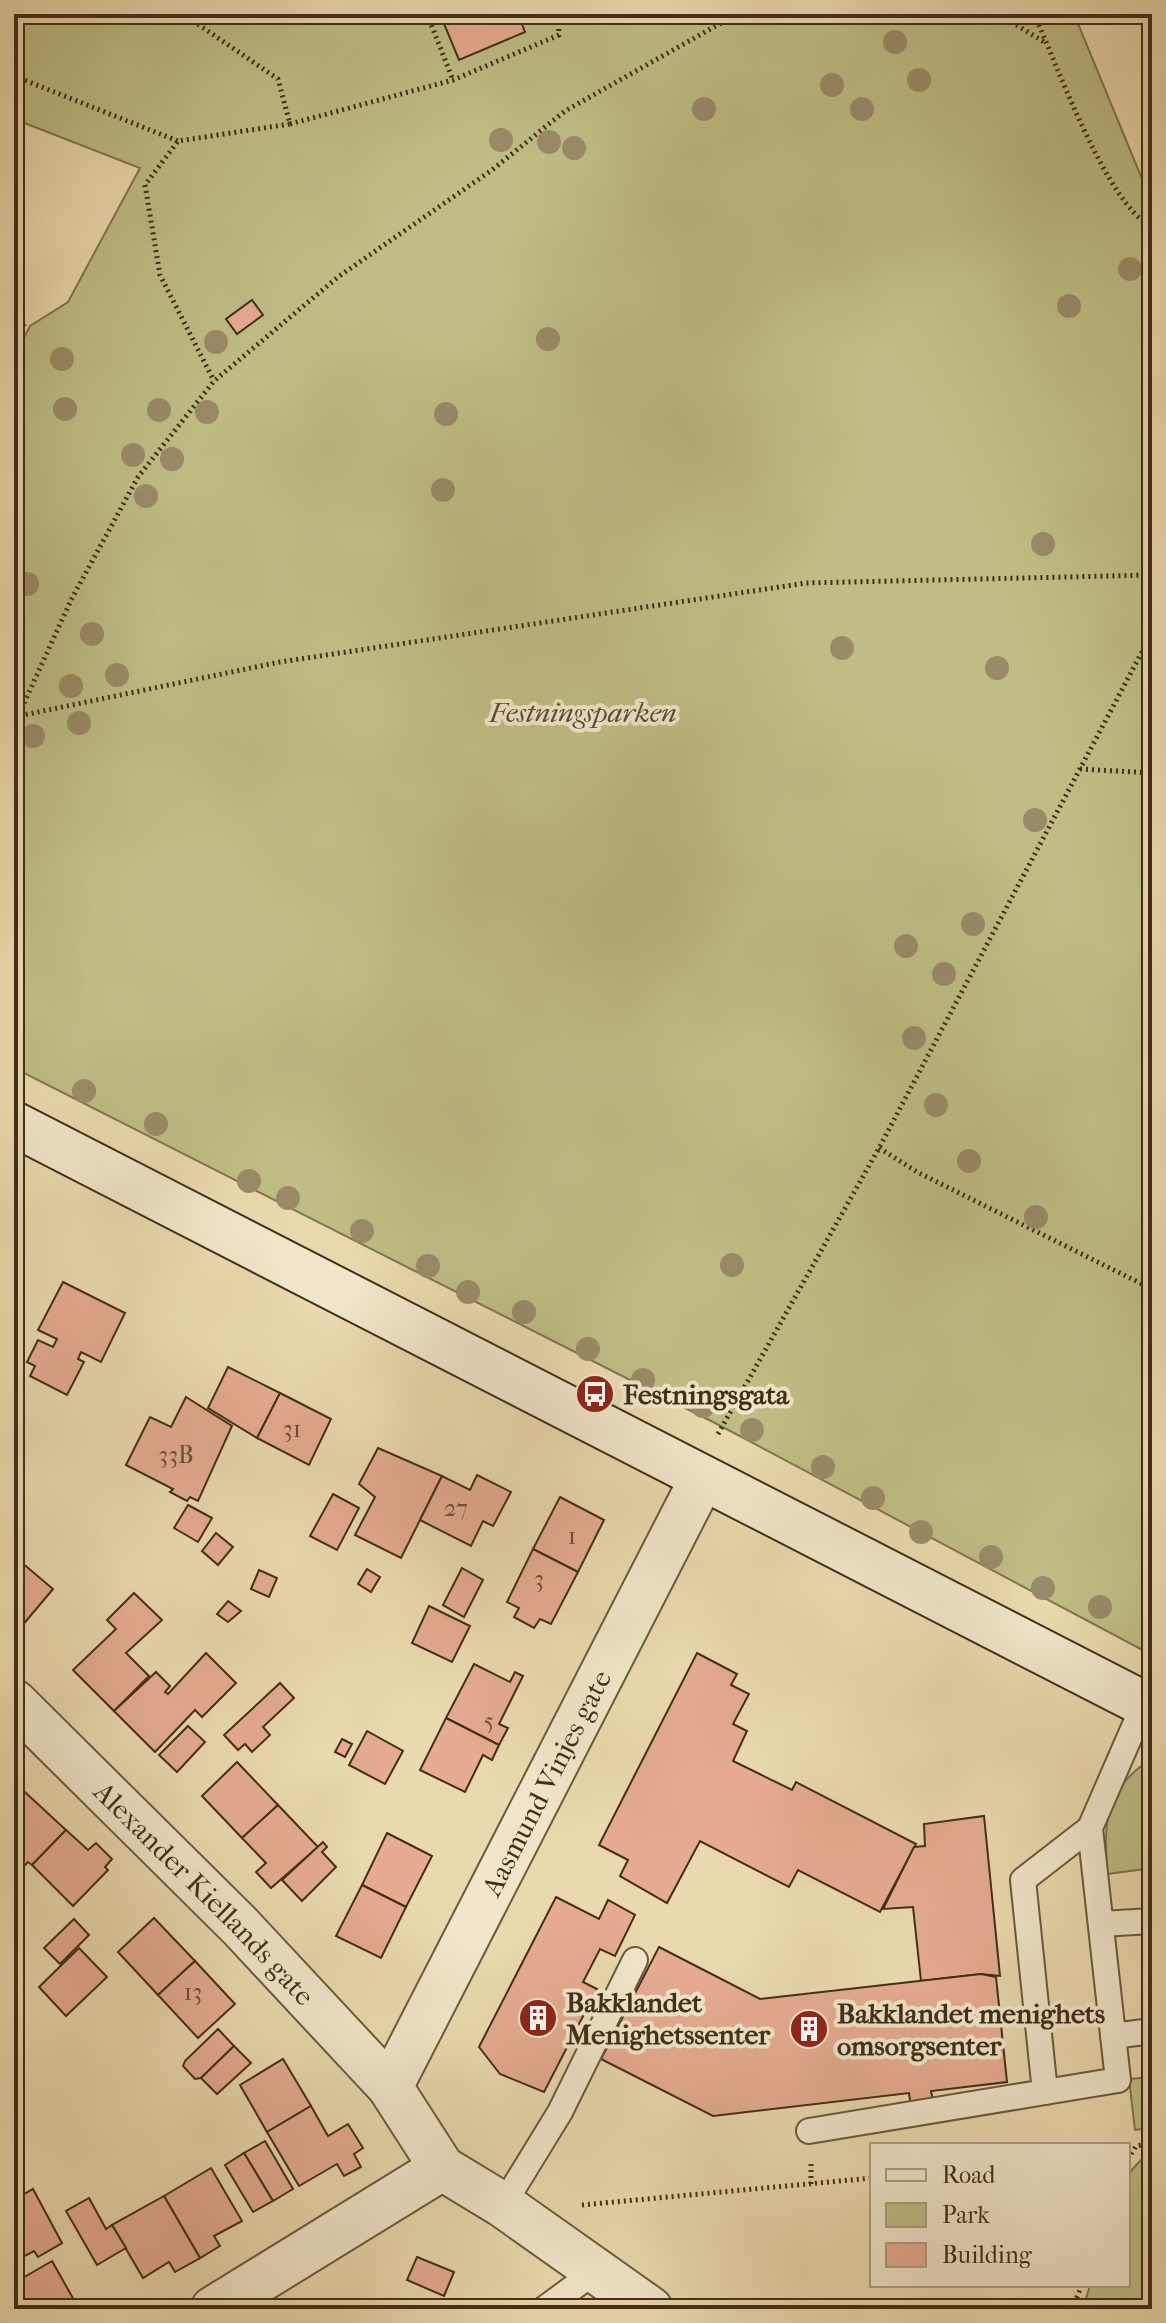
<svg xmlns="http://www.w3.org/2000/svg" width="1166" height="2323" font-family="'IM FELL French Canon',serif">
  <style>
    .green { fill: #bfbd85; stroke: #80764f; stroke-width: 2 }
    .building { fill: #e6ab91; stroke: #402f19; stroke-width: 2 }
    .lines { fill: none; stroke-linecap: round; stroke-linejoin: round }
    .service-casing { stroke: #6a5a3e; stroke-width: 28 }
    .minor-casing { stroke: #6a5a3e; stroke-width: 48 }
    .secondary-casing { stroke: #402f19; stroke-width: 48 }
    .path { stroke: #402f19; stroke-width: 5; stroke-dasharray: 2 4; stroke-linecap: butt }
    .service { stroke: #f1e6ca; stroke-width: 24 }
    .minor { stroke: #f1e6ca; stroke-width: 44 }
    .secondary { stroke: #f1e6ca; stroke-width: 44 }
    .tree { fill: #9a8b68 }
    .labels { text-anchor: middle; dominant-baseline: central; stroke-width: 8; stroke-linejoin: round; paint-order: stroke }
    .number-label { font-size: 24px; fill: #6a4e37 }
    .park-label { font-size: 28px; font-style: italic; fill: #594b2f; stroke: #f1e6ca }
    .poi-label { font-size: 28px; font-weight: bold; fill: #402f19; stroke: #f1e6ca; text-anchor: start }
    .street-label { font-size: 28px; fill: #402f19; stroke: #f1e6ca }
  </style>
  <rect width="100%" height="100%" fill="#ead9ae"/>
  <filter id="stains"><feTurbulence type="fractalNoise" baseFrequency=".0025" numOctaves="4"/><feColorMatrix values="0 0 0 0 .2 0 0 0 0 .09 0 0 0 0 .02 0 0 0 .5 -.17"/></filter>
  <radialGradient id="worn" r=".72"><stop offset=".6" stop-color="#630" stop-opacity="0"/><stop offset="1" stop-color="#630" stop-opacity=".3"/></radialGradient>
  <!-- green -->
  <g class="green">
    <polygon points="14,14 1074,14 1152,203 1152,1655 717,1424 14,1068 14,357 30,326 68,302 140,168 14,119"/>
    <path d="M1144,1764l8,4v100l-45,6c-2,-47 -5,-80 37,-110z"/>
    <polygon points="1152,2077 1152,2128 1135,2130 1129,2079"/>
    <polygon points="1152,2148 1152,2309 1083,2309 1090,2285 1128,2285 1128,2174"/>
  </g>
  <!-- building -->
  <g class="building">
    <polygon points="440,14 518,14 525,32 459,60"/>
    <polygon points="252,300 263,315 237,334 226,319"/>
    <polygon points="14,319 25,325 14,346"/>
    <polygon points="63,1282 125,1313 101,1362 81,1352 78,1359 84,1362 67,1395 30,1376 35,1366 27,1362 38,1340 53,1347 57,1339 38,1330"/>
    <polygon points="228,1367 280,1393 257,1438 208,1408"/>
    <polygon points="280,1393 331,1419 309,1465 257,1438"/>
    <polygon points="186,1397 232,1426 198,1501 190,1497 187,1501 170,1492 173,1489 126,1465 150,1417 171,1427"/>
    <polygon points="378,1448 442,1476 401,1558 355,1535 375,1497 359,1484"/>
    <polygon points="477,1475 511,1492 493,1526 483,1521 471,1546 420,1520 442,1476 470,1490"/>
    <polygon points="333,1494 359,1508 337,1550 310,1536"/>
    <polygon points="560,1497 604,1520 578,1572 533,1549"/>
    <polygon points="188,1505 212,1518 198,1542 174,1528"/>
    <polygon points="216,1533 233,1547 218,1565 202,1551"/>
    <polygon points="533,1549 578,1572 551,1624 540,1619 534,1628 514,1617 519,1608 507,1602"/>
    <polygon points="14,1556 53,1589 21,1627 14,1621"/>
    <polygon points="462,1568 483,1580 464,1617 443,1605"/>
    <polygon points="367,1569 380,1577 371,1592 358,1584"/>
    <polygon points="259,1570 277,1578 269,1597 251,1589"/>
    <polygon points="134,1593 162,1620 126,1653 149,1676 114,1711 73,1670 116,1629 107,1620"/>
    <polygon points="228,1601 241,1611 228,1622 217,1614"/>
    <polygon points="429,1606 470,1626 452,1662 412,1643"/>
    <polygon points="206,1653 236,1683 202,1717 195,1710 155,1752 114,1711 156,1672 170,1686 165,1692 168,1694"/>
    <polygon points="697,1653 737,1674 731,1685 749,1694 733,1724 747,1731 733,1761 792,1790 796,1782 916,1844 880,1912 798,1870 789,1887 700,1841 667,1903 620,1876 628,1860 599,1845"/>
    <polygon points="474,1664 510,1682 515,1672 523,1676 499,1724 508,1728 499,1745 446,1718"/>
    <polygon points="280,1683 294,1698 263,1727 270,1735 252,1752 245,1744 238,1750 224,1735"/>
    <polygon points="446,1718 499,1745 492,1760 483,1755 465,1792 420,1770"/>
    <polygon points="188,1726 205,1742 177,1772 159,1755"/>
    <polygon points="367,1731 403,1751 385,1784 349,1765"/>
    <polygon points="342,1739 352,1744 345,1757 335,1752"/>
    <polygon points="237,1762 278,1805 242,1838 202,1796"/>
    <polygon points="14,1782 66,1830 32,1865 28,1862 14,1877"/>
    <polygon points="278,1805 318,1847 271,1888 256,1872 266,1863 242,1838"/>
    <polygon points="984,1816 1000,1976 981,1974 921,1981 913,1907 883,1909 914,1847 925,1846 924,1824"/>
    <polygon points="66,1830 88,1850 96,1843 112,1859 105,1867 108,1870 73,1906 32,1865"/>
    <polygon points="387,1833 432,1856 406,1907 362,1885"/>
    <polygon points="323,1842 327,1847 322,1852 336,1867 302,1901 282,1880"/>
    <polygon points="362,1885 406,1907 381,1958 336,1936"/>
    <polygon points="556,1897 599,1919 608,1900 635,1915 615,1956 600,1949 583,1982 597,1989 544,2092 500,2074 479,2047"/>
    <polygon points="154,1918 195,1961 158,1995 118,1952"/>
    <polygon points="74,1919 89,1935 60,1964 44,1948"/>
    <polygon points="659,1947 760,1999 981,1974 996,1977 1007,2082 931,2091 934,2105 911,2108 909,2093 713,2116 601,2059"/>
    <polygon points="79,1948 107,1977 66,2016 39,1987"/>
    <polygon points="195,1961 235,2004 198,2038 158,1995"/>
    <polygon points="218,2029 234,2046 201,2078 195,2079 183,2066 185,2061"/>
    <polygon points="234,2046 251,2063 217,2094 201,2078"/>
    <polygon points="283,2059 311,2106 267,2132 240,2085"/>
    <polygon points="311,2106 328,2136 348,2124 363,2148 354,2154 361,2167 344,2176 337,2164 299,2186 267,2132"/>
    <polygon points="265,2141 293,2189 273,2201 244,2153"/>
    <polygon points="244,2153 273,2201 253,2212 225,2165"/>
    <polygon points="211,2168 242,2221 214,2236 220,2246 200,2258 164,2196"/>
    <polygon points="33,2189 62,2243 38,2257 34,2251 23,2257 14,2243 14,2200"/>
    <polygon points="164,2196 200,2258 175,2272 169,2262 143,2278 112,2225"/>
    <polygon points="89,2198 106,2229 112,2225 126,2248 97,2265 66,2211"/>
    <polygon points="417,2257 454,2272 444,2296 407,2280"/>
    <polygon points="52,2261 79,2309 14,2309 14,2283"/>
  </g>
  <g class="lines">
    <!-- service casing -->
    <g class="service-casing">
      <g id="service">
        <polyline points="1101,1924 1152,1921"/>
        <polyline points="1113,2036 1152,2031"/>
        <polyline points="1045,2092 1118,2080 1090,1828 1144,1704"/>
        <polyline points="809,2131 1045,2092 1023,1880 1090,1828"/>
        <polyline points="503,2205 560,2112 635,1960"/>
        <polyline points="544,2309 597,2270"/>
      </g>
    </g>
    <!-- minor casing -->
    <g class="minor-casing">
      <g id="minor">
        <path id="s1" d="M14,1702l226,224 150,161 52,81 61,37 147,104"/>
        <path id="s2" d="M390,2087l312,-608"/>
        <polyline points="213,2309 442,2168"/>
      </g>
    </g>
    <!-- secondary casing -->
    <g class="secondary-casing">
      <polyline id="secondary" points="14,1124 1152,1708"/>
    </g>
    <!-- path -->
    <g class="path">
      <polyline points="183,14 278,79 290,124 178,141 145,185 160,275 214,381"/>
      <polyline points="427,14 453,80"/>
      <polyline points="719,14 721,23"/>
      <polyline points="982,14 1013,23 1046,43"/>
      <path d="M1034,14c23,50 72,190 118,213"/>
      <polyline points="14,76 178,141"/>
      <polyline points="290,124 453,80 559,35 558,14"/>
      <polyline points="14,717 280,662 806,583 1152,575"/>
      <polyline points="14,725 71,600 138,477 214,381 338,277 492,170 565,111 721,23 773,14"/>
      <polyline points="1080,769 1152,773"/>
      <polyline points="879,1148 919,1173 1152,1289"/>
      <polyline points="718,1434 879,1148 1152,633"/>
      <polyline points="1128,2159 1136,2146 1152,2143"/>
      <polyline points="811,2164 811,2186"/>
      <polyline points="582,2205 872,2178"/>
      <polyline points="1072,2309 1082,2285"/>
    </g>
    <!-- service -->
    <use href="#service" class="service"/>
    <!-- minor -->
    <use href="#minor" class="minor"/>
    <!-- secondary -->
    <use href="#secondary" class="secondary"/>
  </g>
  <!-- trees -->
  <g class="tree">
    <circle cx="895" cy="42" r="12"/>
    <circle cx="919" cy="80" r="12"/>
    <circle cx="832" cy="85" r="12"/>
    <circle cx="704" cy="109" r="12"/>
    <circle cx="862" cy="109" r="12"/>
    <circle cx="501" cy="140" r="12"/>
    <circle cx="549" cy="142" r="12"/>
    <circle cx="574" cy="148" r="12"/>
    <circle cx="1130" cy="269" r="12"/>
    <circle cx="1069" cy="306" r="12"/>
    <circle cx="548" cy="339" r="12"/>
    <circle cx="216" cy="342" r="12"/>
    <circle cx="62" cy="359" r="12"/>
    <circle cx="65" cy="409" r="12"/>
    <circle cx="159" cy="410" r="12"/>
    <circle cx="207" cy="412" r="12"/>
    <circle cx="446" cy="414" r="12"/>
    <circle cx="133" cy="455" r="12"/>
    <circle cx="172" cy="459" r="12"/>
    <circle cx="443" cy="490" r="12"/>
    <circle cx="146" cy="496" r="12"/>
    <circle cx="1043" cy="544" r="12"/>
    <circle cx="27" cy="584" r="12"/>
    <circle cx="92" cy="634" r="12"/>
    <circle cx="842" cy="648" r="12"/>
    <circle cx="997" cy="668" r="12"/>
    <circle cx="117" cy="675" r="12"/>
    <circle cx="71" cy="686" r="12"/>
    <circle cx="79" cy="723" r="12"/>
    <circle cx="33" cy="736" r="12"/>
    <circle cx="1035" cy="820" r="12"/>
    <circle cx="973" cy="924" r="12"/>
    <circle cx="906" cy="946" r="12"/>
    <circle cx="944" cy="974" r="12"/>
    <circle cx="914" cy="1038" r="12"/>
    <circle cx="84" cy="1091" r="12"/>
    <circle cx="936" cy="1105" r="12"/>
    <circle cx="156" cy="1124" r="12"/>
    <circle cx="969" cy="1161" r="12"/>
    <circle cx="249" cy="1181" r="12"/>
    <circle cx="288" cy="1198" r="12"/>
    <circle cx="1036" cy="1217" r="12"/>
    <circle cx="362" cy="1231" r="12"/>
    <circle cx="732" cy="1265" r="12"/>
    <circle cx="428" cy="1266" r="12"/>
    <circle cx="468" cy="1292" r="12"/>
    <circle cx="524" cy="1312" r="12"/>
    <circle cx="588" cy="1349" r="12"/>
    <circle cx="643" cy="1380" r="12"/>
    <circle cx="703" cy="1406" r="12"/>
    <circle cx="752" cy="1430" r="12"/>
    <circle cx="823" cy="1467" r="12"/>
    <circle cx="873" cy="1498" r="12"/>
    <circle cx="921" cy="1532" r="12"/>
    <circle cx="991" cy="1557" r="12"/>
    <circle cx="1043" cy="1588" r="12"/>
    <circle cx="1100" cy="1607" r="12"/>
  </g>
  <!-- icons -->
  <defs>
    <g id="bus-disc" transform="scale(2)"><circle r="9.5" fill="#8f2418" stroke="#f1e6ca"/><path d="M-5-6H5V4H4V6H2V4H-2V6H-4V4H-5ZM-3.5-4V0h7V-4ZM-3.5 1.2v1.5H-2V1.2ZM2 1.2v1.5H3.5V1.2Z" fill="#fff"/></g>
    <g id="building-disc" transform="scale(2)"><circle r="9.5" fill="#8f2418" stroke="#f1e6ca"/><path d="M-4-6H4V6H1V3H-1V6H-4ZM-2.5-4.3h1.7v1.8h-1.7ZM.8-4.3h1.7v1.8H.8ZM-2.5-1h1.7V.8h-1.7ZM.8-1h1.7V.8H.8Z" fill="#fff"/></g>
  </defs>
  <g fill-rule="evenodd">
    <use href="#bus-disc" x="595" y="1394"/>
    <use href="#building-disc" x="538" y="2018"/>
    <use href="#building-disc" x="809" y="2029"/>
  </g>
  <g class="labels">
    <!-- number labels -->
    <g class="number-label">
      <text x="292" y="1429">31</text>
      <text x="176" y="1455">33B</text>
      <text x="456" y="1508">27</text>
      <text x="572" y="1536">1</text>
      <text x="539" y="1579">3</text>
      <text x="489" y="1721">5</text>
      <text x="193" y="1992">13</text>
    </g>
    <!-- park labels -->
    <g class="park-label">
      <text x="583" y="712">Festningsparken</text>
    </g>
    <!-- poi labels -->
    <g class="poi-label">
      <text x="623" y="1394">Festningsgata</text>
      <text x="566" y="2002">Bakklandet<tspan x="566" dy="32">Menighetssenter</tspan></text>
      <text x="837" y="2013">Bakklandet menighets<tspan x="837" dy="32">omsorgsenter</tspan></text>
    </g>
    <!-- street labels -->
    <g class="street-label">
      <text stroke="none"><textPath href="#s2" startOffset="342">Aasmund Vinjes gate</textPath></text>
      <text stroke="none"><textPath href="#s1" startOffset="270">Alexander Kiellands gate</textPath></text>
    </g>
  </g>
  <!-- margin -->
  <rect width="1166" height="2323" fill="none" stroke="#ead9ae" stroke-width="48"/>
  <rect x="16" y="16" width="1134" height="2291" fill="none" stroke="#402f19" stroke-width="4"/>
  <rect x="24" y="24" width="1118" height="2275" fill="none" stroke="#402f19" stroke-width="2"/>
  <!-- legend -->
  <rect x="870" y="2143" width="260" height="144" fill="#f1e6ca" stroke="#aa9d83" stroke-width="2"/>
  <rect x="886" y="2169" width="40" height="12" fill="#f1e6ca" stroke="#aa9d83" stroke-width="2"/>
  <text x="942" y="2183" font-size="24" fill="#402f19">Road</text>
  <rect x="886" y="2203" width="40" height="24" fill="#bfbd85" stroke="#aa9d83" stroke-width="2"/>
  <text x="942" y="2223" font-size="24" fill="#402f19">Park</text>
  <rect x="886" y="2243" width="40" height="24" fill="#e6ab91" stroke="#aa9d83" stroke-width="2"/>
  <text x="942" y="2263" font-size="24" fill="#402f19">Building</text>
  <rect width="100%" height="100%" filter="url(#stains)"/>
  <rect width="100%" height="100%" fill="url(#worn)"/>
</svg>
